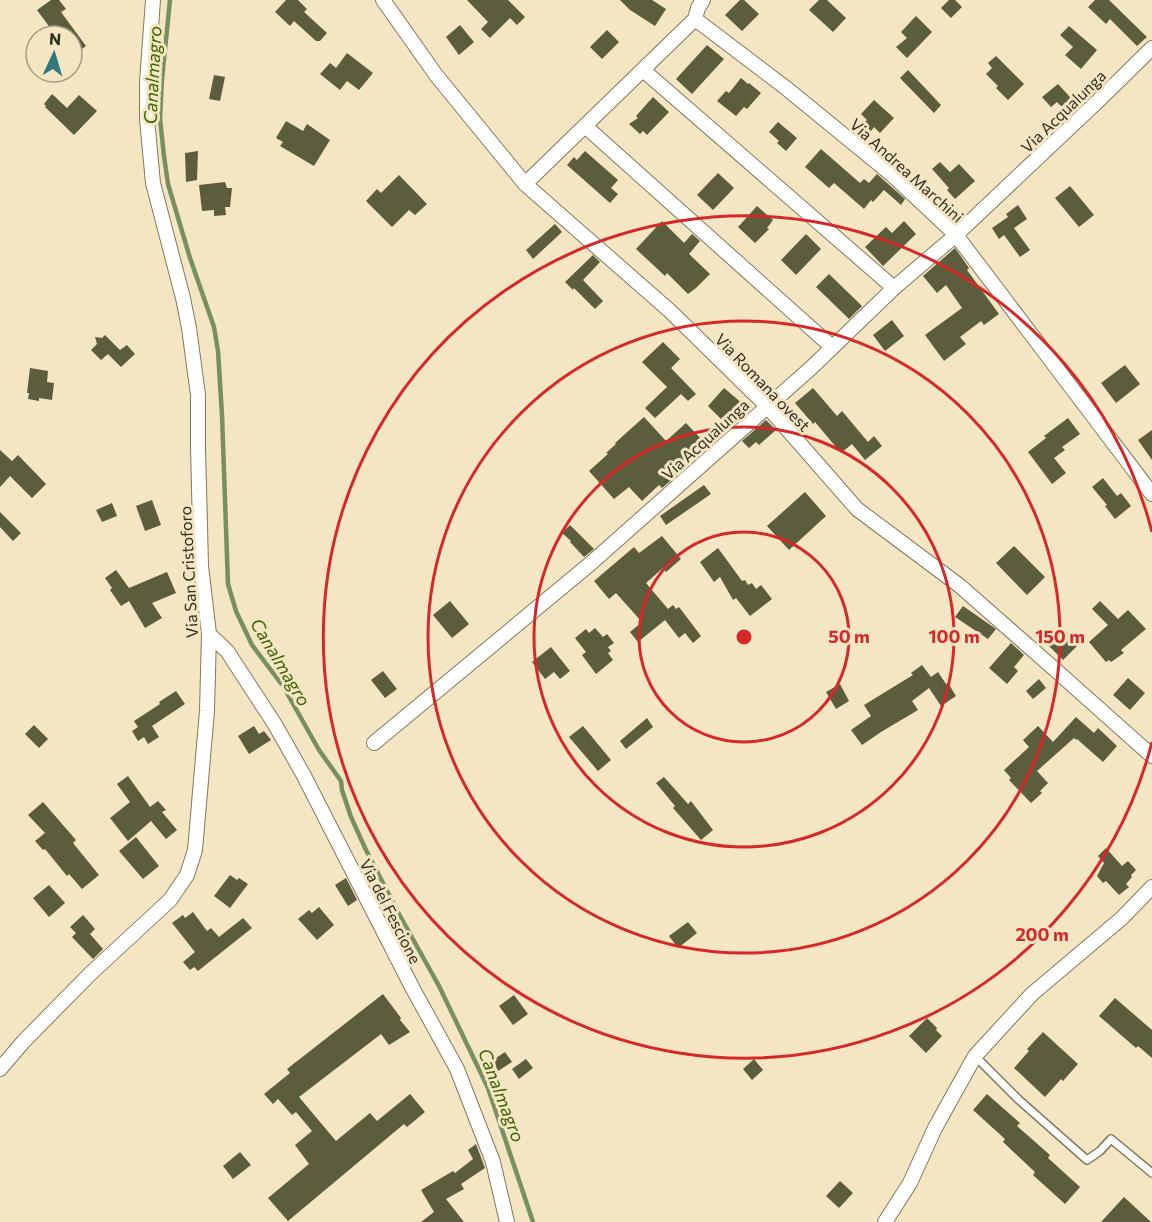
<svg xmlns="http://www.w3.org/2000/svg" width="1152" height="1222" font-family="Commissioner,sans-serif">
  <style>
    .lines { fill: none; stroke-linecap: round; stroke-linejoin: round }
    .stream { stroke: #78905f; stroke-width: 4.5 }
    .building { fill: #5b5d3d }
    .lane-casing { stroke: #857859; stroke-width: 10 }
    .street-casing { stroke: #857859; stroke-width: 16 }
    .lane { stroke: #fff; stroke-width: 7 }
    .street { stroke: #fff; stroke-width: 14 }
    .ring { fill: none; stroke: #d62828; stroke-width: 3 }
    .labels { text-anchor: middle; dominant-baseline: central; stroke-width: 6; stroke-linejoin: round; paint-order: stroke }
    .street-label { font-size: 16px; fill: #332d20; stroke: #f4e5c3 }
    .water-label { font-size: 18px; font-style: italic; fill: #396602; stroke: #f4e5c3 }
    .centre { fill: #d62828; stroke: #f4e5c3; stroke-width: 3 }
    .ring-label { font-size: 18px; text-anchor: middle; font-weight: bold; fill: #d62828; stroke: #f4e5c3; stroke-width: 6; stroke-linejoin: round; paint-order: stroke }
  </style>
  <rect width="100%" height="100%" fill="#f4e5c3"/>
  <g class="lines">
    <!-- stream -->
    <polyline class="stream" points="170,0 162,79 160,119 164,156 168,184 190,258 214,327 218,351 222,415 228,584 236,611 252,645 283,686 319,750 341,781 342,790 351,817 366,850 400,916 439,986 488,1088 533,1222"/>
  </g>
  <!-- building -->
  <g class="building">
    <polygon points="51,0 59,0 66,9 61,12 86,46 72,56 72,36 56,36 37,10"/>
    <polygon points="286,0 298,0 307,9 304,12 327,33 320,41 316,41 294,21 290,26 275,12"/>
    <polygon points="467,0 508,0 525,17 517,25 510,18 490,38 481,29 488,22"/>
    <polygon points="620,0 652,0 666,9 655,26 630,10"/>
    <polygon points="740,0 744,0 759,14 742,31 725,15"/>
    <polygon points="819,0 827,0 846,18 833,32 809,10"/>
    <polygon points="949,0 955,0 962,7 951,18 941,8"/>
    <polygon points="1095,0 1109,0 1147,37 1137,46 1110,19 1106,24 1088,7"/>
    <polygon points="916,16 932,32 907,58 896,47 907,38 901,32"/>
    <polygon points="460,25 474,42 459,55 446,37"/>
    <polygon points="1069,26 1097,50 1081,69 1065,55 1073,47 1060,35"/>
    <polygon points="607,30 619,42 602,59 590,47"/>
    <polygon points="707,45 724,59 692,94 676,79"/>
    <polygon points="347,53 373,73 359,90 347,81 340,90 320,74 330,63 336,68"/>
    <polygon points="996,56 1024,84 1008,100 996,88 998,86 986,74 992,68 988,63"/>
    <polygon points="908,70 941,105 934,113 900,78"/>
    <polygon points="214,75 225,77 220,101 209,99"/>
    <polygon points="741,78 748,84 749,83 761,93 747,109 744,107 736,116 717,101 726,91 729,93"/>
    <polygon points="1058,84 1079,107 1070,115 1057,102 1051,107 1042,97"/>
    <polygon points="52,94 67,108 79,95 97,111 74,135 45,107 46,106 44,104"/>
    <polygon points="653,97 669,112 647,135 643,131 640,134 629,124 638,118 636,116"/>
    <polygon points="874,100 894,118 880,133 874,127 871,131 863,124 867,120 861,114"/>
    <polygon points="286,121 303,131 307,124 330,140 314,166 280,146 283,142 276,138"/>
    <polygon points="778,122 797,138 786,151 777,143 779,141 769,132"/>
    <polygon points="821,149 860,183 864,179 869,183 877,174 905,199 901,205 884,190 873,202 871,200 864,209 834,183 829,188 805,167"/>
    <polygon points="198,151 197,180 186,182 185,153"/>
    <polygon points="585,151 618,180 611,188 618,194 610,203 567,165 574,157 577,160"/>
    <polygon points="940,162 950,172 959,164 975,181 955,199 947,190 949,188 932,169"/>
    <polygon points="718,173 734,188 713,210 697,195"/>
    <polygon points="399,175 427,204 415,215 409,210 392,227 366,201 377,189 381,193"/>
    <polygon points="225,182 227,188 232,188 230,207 225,207 226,215 214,216 214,210 202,211 199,185"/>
    <polygon points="1070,186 1094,215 1079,227 1055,198"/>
    <polygon points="1018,205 1027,219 1014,228 1030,250 1020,257 1004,235 999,239 992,228 1008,217 1006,214"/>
    <polygon points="757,206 773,220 767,228 769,229 755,243 738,227"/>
    <polygon points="662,221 684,243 692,234 700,241 689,254 710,274 696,288 688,294 667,273 665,276 636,249"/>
    <polygon points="904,221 916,234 883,266 865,247 886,227 892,233"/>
    <polygon points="555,224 562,232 533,259 526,250"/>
    <polygon points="806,234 821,249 796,275 781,260"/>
    <polygon points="955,248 969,268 967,270 999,314 984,325 981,321 960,337 966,344 944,361 925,335 962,308 946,285 937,293 923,276"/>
    <polygon points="593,255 600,262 583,280 603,301 595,309 574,288 573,290 565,282"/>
    <polygon points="829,274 862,306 849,319 816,287"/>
    <polygon points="892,320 904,336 885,351 873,335"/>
    <polygon points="105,335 120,350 127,345 135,354 121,367 108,354 101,360 91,350 97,344 95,337 102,338"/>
    <polygon points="663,342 680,359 671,368 696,394 688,401 681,394 655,418 645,408 667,387 642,362"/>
    <polygon points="1125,365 1140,384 1116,403 1101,383"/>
    <polygon points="30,368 48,371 47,382 54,383 52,400 39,398 39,401 28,399 29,393 27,393"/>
    <polygon points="724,388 750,410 730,428 708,406"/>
    <polygon points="813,388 837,416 842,411 868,442 874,436 882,446 865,460 852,444 841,453 815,422 813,424 795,403"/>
    <polygon points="644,417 666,441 686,423 706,444 681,468 683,470 662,488 659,485 642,501 629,487 614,499 589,471 608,454 606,453 616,444 615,443"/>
    <polygon points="1068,418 1080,434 1062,447 1065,450 1054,458 1066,473 1052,484 1028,452 1046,438 1044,436"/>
    <polygon points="766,420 776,430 759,445 756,442 749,448 742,441"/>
    <polygon points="1152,430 1152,460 1138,440"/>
    <polygon points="0,450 12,461 18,455 46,484 32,498 10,476 0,487"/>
    <polygon points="1103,478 1117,496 1121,493 1131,506 1115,519 1105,506 1107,505 1092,487"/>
    <polygon points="704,485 711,494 666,525 660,516"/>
    <polygon points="805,492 826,516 789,550 767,526"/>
    <polygon points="152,500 161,525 145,531 136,506"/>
    <polygon points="112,503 117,516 102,522 96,510"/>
    <polygon points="0,512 21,533 13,541 0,527"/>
    <polygon points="570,525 594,549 584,557 570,542 571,541 562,533"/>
    <polygon points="662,536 681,559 666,572 663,568 646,583 668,609 673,605 676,609 679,607 701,636 693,643 685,633 679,638 665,620 638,642 630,632 642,622 616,593 609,599 594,581 634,547 639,553"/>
    <polygon points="1014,546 1045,577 1027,595 996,563"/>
    <polygon points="718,548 742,581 745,580 748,585 752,583 756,589 761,585 772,599 750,616 736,598 733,600 720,577 714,582 700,562"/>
    <polygon points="116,570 129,588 167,572 176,593 152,603 162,618 145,628 129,601 121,606 110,590 112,588 105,578"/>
    <polygon points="450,601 469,624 452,638 433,615"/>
    <polygon points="1100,601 1118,619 1128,610 1146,629 1121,650 1124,653 1111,662 1109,660 1106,662 1089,642 1108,625 1092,609"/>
    <polygon points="963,606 996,629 988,639 955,617"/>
    <polygon points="1061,627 1079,644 1063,660 1046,643"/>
    <polygon points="595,628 603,637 607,634 614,643 608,647 611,651 608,653 613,660 596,674 582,655 586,652 575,638 586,629 589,633"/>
    <polygon points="1011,643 1024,655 1014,667 1018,671 1007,684 989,668"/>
    <polygon points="551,647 570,671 560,679 554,672 545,679 532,662"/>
    <polygon points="922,665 931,677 938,672 946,684 948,683 956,696 941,706 929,688 912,701 918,710 881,732 862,745 851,730 871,716 864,705 913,675 911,673"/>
    <polygon points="383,671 397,689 385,698 371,680"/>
    <polygon points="1128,678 1145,693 1130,710 1113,695"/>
    <polygon points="1039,679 1046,688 1033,699 1026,691"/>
    <polygon points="840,684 849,701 836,709 826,692"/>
    <polygon points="176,691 185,704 152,726 159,737 148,744 144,737 138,741 132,731 138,727 134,721 160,704 159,702"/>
    <polygon points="1076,717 1094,733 1098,728 1117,746 1103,762 1077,739 1076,740 1074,738 1037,771 1048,783 1040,791 1042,793 1031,803 1009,780 1011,778 1004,770 1029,747 1023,740 1038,726 1053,742"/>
    <polygon points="647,718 653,727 626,749 620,741"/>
    <polygon points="34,725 48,739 39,748 25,734"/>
    <polygon points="254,726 259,734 264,731 271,740 249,754 238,736"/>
    <polygon points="583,726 611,760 598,771 569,737"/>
    <polygon points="128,776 150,807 158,801 166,810 162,812 177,830 166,839 151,821 128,841 110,818 130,802 117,784"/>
    <polygon points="664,777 688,804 691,801 713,830 701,840 673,808 675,806 656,783"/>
    <polygon points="43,802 76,840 73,843 99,875 82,889 69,874 67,876 45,849 43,850 35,841 45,833 28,815"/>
    <polygon points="136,837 159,866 143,879 119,851"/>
    <polygon points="1106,848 1122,866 1128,861 1136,870 1131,875 1132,877 1126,884 1129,887 1119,895 1106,881 1103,883 1097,876 1104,863 1098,856"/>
    <polygon points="230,875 237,880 239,878 248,884 230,908 214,896"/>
    <polygon points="346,878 357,900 348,906 335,885"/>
    <polygon points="49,885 65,903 49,917 33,898"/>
    <polygon points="319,907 334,925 317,940 298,919 309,910 312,913"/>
    <polygon points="193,912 207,931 211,928 219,937 243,918 252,928 198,971 194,967 190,970 183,962 195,952 172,923 183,915 185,918"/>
    <polygon points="83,915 95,929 90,934 103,949 93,959 72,937 76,933 70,927"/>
    <polygon points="688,922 697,933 678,948 669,936"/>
    <polygon points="383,994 401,1018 400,1020 410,1032 389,1045 381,1034 299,1097 336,1141 370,1113 377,1121 410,1094 425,1112 407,1127 404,1124 288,1221 268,1198 309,1164 295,1145 312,1131 296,1112 292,1115 278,1099 273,1104 264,1094 290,1073 287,1069"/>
    <polygon points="514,995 528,1014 513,1025 499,1006"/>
    <polygon points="1115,998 1152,1030 1152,1058 1138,1046 1136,1048 1099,1016"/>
    <polygon points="927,1018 937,1028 936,1030 942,1036 926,1053 909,1036"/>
    <polygon points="1043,1032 1078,1064 1063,1081 1061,1079 1045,1097 1014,1068 1029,1051 1027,1049"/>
    <polygon points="505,1052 512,1062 498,1071 493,1060"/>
    <polygon points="526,1059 533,1068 519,1079 512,1069"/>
    <polygon points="754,1059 763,1070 752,1080 743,1069"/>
    <polygon points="987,1094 1020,1123 1017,1126 1050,1155 1048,1158 1080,1187 1065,1204 1033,1175 1035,1172 1003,1142 1005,1139 973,1110"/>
    <polygon points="476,1144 485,1168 461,1184 464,1189 446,1199 464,1222 421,1222 434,1212 421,1190 453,1171 455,1173 473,1159 468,1150"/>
    <polygon points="240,1152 251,1165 233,1179 223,1166"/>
    <polygon points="840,1181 853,1193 839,1208 826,1196"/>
    <polygon points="1124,1197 1151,1222 1101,1222"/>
  </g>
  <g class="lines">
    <!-- lane casing -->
    <g class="lane-casing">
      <polyline id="lane" points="975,1056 1019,1100 1087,1160 1100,1151 1111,1139 1152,1173"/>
    </g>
    <!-- street casing -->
    <g class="street-casing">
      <g id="street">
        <polyline points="383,0 436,75 525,184 670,311 767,406 857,509 960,586 1051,666 1152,756"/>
        <polyline points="695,19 786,88 890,173 956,235 1152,494"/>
        <polyline points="643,70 894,288"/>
        <polyline points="585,126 832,347"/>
        <polyline points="525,184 695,19 698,8 703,0"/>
        <polyline points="209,634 227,651 274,723 303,774 413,989 457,1069 493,1162 507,1222"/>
        <polyline points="374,743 590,564 811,368 894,288 956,235 1099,100 1152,48"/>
        <polyline points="0,1069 24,1041 90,974 170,900 187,875 195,850 207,711 209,634 201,566 198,448 198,395 189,328 183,298 153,183 147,119 147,82 153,0"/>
        <polyline points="885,1222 910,1183 935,1128 975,1056 1032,994 1122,918 1152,887"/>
      </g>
    </g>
    <!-- lane -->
    <use href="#lane" class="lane"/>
    <!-- street -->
    <use href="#street" class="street"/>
  </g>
  <!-- distance rings -->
  <g class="ring">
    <circle cx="744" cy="637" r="105"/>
    <circle cx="744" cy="637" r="210"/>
    <circle cx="744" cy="637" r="316"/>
    <path d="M1152 742A421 421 0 1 1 1152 532"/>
  </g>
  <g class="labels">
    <!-- street labels -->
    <g class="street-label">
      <text transform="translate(1063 111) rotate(-44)">Via Acqualunga</text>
      <text transform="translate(907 170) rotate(42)">Via Andrea Marchini</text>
      <text transform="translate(763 382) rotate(46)">Via Romana ovest</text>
      <text transform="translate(705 439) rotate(-42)">Via Acqualunga</text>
      <text transform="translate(188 572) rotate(-93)">Via San Cristoforo</text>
      <text transform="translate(391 911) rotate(63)">Via del Fescione</text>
    </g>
    <!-- water labels -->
    <g class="water-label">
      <text transform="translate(152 75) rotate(-87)">Canalmagro</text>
      <text transform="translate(281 662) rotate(59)">Canalmagro</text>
      <text transform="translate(502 1095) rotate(69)">Canalmagro</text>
    </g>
  </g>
  <circle cx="744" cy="637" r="9" class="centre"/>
  <g class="ring-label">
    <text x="849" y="643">50 m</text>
    <text x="954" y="643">100 m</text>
    <text x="1060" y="643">150 m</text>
    <text x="1042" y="941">200 m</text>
  </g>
  <!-- north arrow -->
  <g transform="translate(54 54) rotate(4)"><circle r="28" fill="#f4e5c3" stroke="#a79b82" stroke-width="1.5"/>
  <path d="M0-4.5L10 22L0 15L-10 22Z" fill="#30797d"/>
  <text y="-9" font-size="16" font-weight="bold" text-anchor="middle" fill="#332d20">N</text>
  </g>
</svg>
